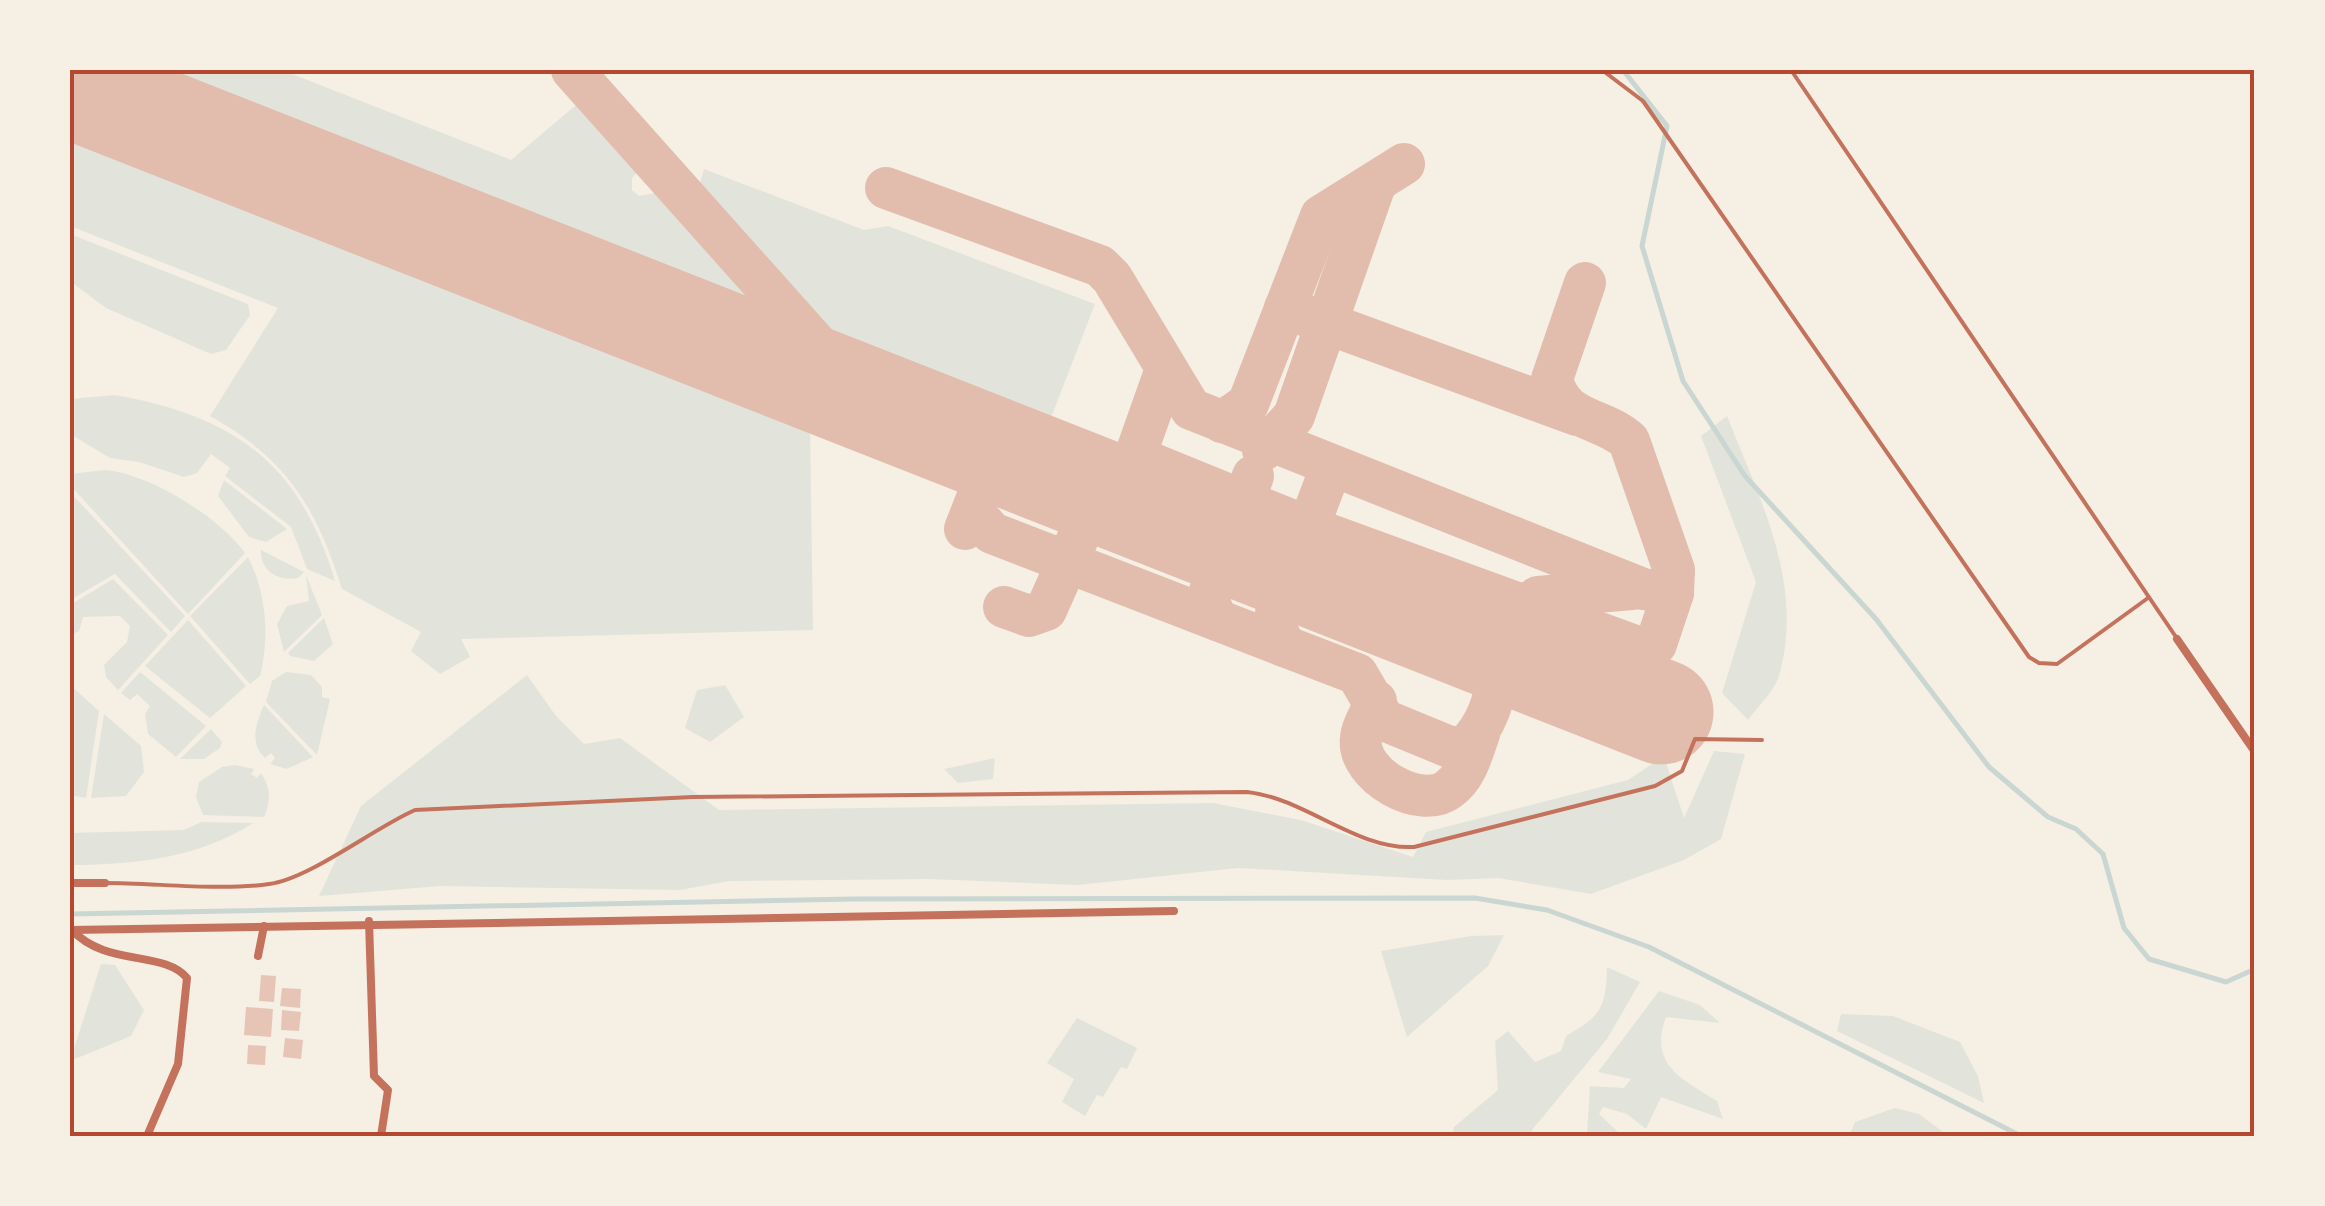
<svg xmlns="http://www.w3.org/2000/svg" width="2325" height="1206" font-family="Jost,sans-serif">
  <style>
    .green { fill: #e2e4dc }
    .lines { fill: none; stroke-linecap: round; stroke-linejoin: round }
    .stream { stroke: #c9d6d2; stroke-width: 5 }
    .taxiway { stroke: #e2bdae; stroke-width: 42 }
    .runway { stroke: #e2bdae; stroke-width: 105 }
    .building { fill: #e6c5b7 }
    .service { stroke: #c5725c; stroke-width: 4 }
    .minor { stroke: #c5725c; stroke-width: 8 }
    .neatline { fill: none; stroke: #b5482f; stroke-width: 4 }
  </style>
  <rect width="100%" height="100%" fill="#f6efe4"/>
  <!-- green -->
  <g class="green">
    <polygon points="133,70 282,70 511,160 583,99 644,164 632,178 632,190 639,196 666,191 789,328"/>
    <path d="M70,135l740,291 3,204 -352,9 9,18 -30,17 -29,-23 10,-19 -79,-43c-26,-82 -55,-130 -132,-173l68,-108 -208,-82z"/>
    <polygon points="704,169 864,230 888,226 1095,304 1047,428 827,341 696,196"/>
    <polygon points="70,234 248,304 250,315 226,350 211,354 106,308 70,281"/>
    <path d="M115,395c119,21 185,68 220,186l-28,-12 -16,-42 -66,-51 5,-8 -19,-14 -14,19 -13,4 -45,-15 -29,-4 -40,-24v-35z"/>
    <path d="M1727,416c33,84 78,168 52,260 -5,15 -22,32 -31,44l-26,-27 34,-111 -55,-146z"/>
    <path d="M105,470c45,4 114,47 140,83l-57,61 -118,-129v-11z"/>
    <polygon points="224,480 287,529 266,542 249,537 218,496"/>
    <polygon points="70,492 185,616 171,632 115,574 70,600"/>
    <path d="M261,550l43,22 -6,6c-22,4 -38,-9 -37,-28z"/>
    <path d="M248,557c18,35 22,80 12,119l-10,8 -60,-68z"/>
    <polygon points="306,575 322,615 284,652 277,624 287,606 309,601"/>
    <polygon points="113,579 168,635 118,690 106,677 104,665 127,642 130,626 120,616 83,617 79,631 70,636 70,605"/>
    <polygon points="324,618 333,644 314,661 290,656 288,653"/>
    <polygon points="188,620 246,686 210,718 145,666"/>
    <polygon points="140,672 206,726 176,757 148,734 145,714 150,706 137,694 130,700 121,693"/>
    <polygon points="286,672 311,675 322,687 322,697 330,699 317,755 266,702 272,681"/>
    <polygon points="527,675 556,716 584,744 620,738 719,810 1213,803 1301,820 1413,857 1426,832 1628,780 1664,756 1684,818 1714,751 1745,754 1721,839 1684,860 1591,894 1498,878 1447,880 1238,868 1078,885 928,879 729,881 680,890 440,886 319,896 361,806"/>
    <polygon points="70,685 99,711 86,798 70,795"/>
    <polygon points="725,685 744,717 710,742 685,728 697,690"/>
    <path d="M264,705l49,52 -26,12 -17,-5 5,-6 -4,-5 -6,5c-16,-16 -9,-34 -1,-53z"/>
    <polygon points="104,714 141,746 144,772 126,796 91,798"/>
    <polygon points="211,729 222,742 220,748 204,759 180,759"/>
    <polygon points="995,758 993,779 958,783 944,769"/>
    <path d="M235,765l19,4 -3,5 6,4 4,-5c10,15 10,28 3,44l-61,-2 -7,-18 3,-15 23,-15z"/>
    <path d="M202,822l51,1c-53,35 -120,42 -183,42v-32l113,-3z"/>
    <polygon points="1504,935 1488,966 1407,1037 1381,951 1471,936"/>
    <polygon points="101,964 115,965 144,1010 131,1036 70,1061"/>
    <path d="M1607,967l33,15 -33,57 -75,91v6h-80l2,-9 44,-37 -3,-49 13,-10 27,31 26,-11 5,-15c35,-20 40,-28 41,-69z"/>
    <path d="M1659,991l41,14 20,18 -54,-6c-18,48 16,62 51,84l6,18 -62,-22 -15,32 -19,-15 -24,-7 -4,7 21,20h-33l3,-48 34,2 7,-9 -33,-7z"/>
    <polygon points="1841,1014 1893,1016 1960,1042 1978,1076 1984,1103 1837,1031"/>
    <polygon points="1077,1018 1137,1048 1127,1069 1121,1067 1103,1097 1097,1095 1085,1116 1062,1102 1074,1079 1047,1063"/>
    <polygon points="1895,1108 1919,1114 1947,1135 1849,1136 1855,1122"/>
  </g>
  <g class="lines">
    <!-- stream -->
    <g class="stream">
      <polyline points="1623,70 1667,126 1642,246 1683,381 1745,476 1876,619 1989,767 2048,817 2076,829 2103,854 2124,928 2149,959 2226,982 2255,969"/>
      <polyline points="70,914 855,899 1475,898 1547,910 1649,947 2021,1136"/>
    </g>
    <!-- taxiway -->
    <g class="taxiway">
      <polyline points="572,70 865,398"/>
      <path d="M886,188l214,78 12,12 79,131 452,180 30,4 1,-23 -45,-129c-27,-25 -67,-18 -77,-62l33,-96"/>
      <polyline points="1285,308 1577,415"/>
      <polyline points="1166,369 1138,448 1143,460 1308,527 1646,650 1656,644 1673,593"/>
      <polyline points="1222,422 1248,404 1321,216 1404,164"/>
      <polyline points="1263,450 1294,416 1376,182"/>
      <path d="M975,505l1,10 16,18 365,141 27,46 63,26 17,2c52,-48 18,-115 74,-151l94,-8"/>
      <polyline points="965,529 996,450"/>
      <polyline points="1004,607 1029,616 1046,610 1078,538"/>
      <polyline points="1394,607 1493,599"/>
      <polyline points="1218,620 1210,606 1210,591 1253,476"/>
      <polyline points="1284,646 1275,625 1276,613 1327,478 1325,464"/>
      <path d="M1376,701c-5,11 -14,26 -15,37 -5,37 60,73 88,51 18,-13 23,-36 30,-55"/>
    </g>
    <!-- runway -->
    <polyline class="runway" points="70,86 1661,712"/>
  </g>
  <!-- building -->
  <g class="building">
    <polygon points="261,975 276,976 274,1002 259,1001"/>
    <polygon points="282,988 301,989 300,1008 280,1006"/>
    <polygon points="246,1007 273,1009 271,1037 244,1035"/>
    <polygon points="282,1010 301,1012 299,1031 281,1030"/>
    <polygon points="285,1038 303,1040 301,1059 283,1057"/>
    <polygon points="248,1045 266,1046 265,1065 247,1064"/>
  </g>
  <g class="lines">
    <!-- service -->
    <g class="service">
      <polyline points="1602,70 1643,101 2029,657 2039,663 2057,664 2148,598"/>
      <polyline points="1791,70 2176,637"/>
      <path d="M105,883c51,0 114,8 164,1 40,-5 105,-56 146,-74l278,-13 554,-5c58,6 109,58 167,55l241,-61 27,-15 13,-32 67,1"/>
    </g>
    <!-- minor -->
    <g class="minor">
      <polyline points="2177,639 2255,752"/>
      <polyline points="70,883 105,883"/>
      <polyline points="369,921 374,1076 388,1090 381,1136"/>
      <path d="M70,930c368,-8 736,-10 1104,-19"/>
      <path d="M72,930c34,37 92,20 115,48l-9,86 -31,72"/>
      <polyline points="258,956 264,926"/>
    </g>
  </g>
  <!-- border -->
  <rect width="2325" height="1206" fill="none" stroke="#f6efe4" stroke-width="145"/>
  <rect x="72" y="72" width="2180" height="1062" class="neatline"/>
</svg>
